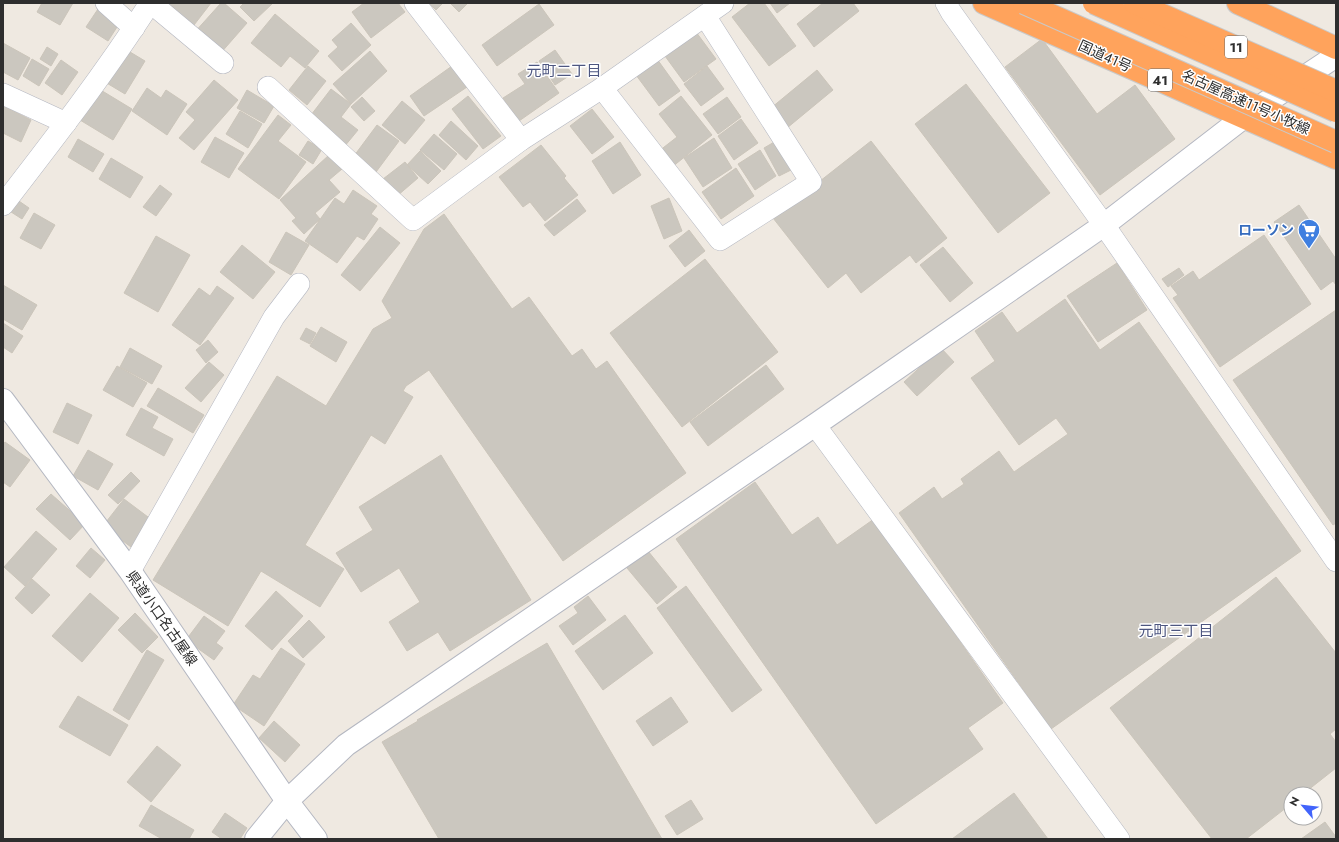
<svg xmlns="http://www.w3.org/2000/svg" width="1339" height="842" font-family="Jost,'Noto Sans JP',sans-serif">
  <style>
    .building { fill: #cbc7bf; stroke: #cbc5ba }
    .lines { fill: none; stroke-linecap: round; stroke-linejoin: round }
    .street-casing { stroke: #b4b7c1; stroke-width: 22 }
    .secondary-casing { stroke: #b4b7c1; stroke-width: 24 }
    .highway-casing { stroke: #c9c9c9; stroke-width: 24 }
    .street { stroke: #fff; stroke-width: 21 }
    .secondary { stroke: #fff; stroke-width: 22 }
    .highway { stroke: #ffa35c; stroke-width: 22 }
    .highway-bridge-casing { stroke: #c9c9c9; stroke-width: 24; stroke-linecap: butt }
    .highway-bridge { stroke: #ffa35c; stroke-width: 22 }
    .labels { text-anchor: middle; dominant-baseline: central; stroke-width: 3; stroke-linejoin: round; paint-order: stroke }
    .shield { fill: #fff; stroke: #6d6d6d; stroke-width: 1 }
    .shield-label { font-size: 13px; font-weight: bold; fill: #2e2e2e }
    .street-label { font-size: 14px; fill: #2e2e2e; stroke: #fff }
    .shop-label { font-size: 14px; font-weight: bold; fill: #366cbe; stroke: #fff; text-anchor: end }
    .neighbourhood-label { font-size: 15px; fill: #4d5680; stroke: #fff }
  </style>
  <rect width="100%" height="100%" fill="#efe9e1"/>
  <!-- building -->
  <g class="building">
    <polygon points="42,3 73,3 60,25 37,12"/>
    <polygon points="166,3 211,3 194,25"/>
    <polygon points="221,3 224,3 247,23 219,55 194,33"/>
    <polygon points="244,3 273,3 254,21 240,7"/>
    <polygon points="364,3 398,3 405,12 371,38 352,12"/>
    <polygon points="429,3 443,3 436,10"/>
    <polygon points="450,3 468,3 459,12"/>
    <polygon points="750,3 764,3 796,46 769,66 732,17"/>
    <polygon points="770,3 790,3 777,13"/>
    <polygon points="823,3 853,3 859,11 814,47 797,24"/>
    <polygon points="539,4 554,25 497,66 482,45"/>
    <polygon points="98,9 119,24 108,41 86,27"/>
    <polygon points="275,14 319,51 305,68 290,56 281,67 251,43"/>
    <polygon points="351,23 371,45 342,71 328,56 338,47 332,40"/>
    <polygon points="696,32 716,59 684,82 665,56"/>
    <polygon points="1042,39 1097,114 1135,85 1175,139 1100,195 1005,67"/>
    <polygon points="3,43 30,58 18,80 3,72"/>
    <polygon points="47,47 58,54 51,66 40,59"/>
    <polygon points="125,49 145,61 125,94 105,82"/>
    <polygon points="555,50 572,74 555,85 539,61"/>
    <polygon points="370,51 387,71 351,104 333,84"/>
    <polygon points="32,59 49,69 39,86 23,76"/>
    <polygon points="657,59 680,91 659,106 636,75"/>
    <polygon points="61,60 78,72 62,95 45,83"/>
    <polygon points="537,62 559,93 519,121 503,98 525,84 518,74"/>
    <polygon points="308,66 326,81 307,105 289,90"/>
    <polygon points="452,66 467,87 424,116 410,96"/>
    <polygon points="707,66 724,89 701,106 684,84"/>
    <polygon points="817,70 833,90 787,128 771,108"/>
    <polygon points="214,80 238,100 194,150 179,138 195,120 186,112"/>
    <polygon points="966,84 1050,193 998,233 915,124"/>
    <polygon points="147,88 161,98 166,90 187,104 167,135 132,111"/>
    <polygon points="99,89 132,109 113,140 80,120"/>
    <polygon points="331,89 351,104 341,117 358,130 344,147 308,119"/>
    <polygon points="247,90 274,106 264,123 237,108"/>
    <polygon points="468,96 501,136 483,149 452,109"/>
    <polygon points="681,96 712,135 672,167 659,151 677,137 659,114"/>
    <polygon points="362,97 375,111 364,121 351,107"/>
    <polygon points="727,97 741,117 718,134 703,114"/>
    <polygon points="402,101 425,120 405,144 382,125"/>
    <polygon points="3,106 31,120 21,142 3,133"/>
    <polygon points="592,109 614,137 592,154 570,126"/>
    <polygon points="240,111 262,124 248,148 226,134"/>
    <polygon points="278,115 291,125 278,141 306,162 279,199 238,169"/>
    <polygon points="741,119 758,143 734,160 718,136"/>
    <polygon points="451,121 478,146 466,160 439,135"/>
    <polygon points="377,125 399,141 376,172 354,156"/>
    <polygon points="434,134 457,154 444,170 420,150"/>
    <polygon points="215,137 244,153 229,178 201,162"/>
    <polygon points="714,138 732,168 703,187 684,158"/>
    <polygon points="78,139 104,154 93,172 68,157"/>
    <polygon points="308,141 322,149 313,164 299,155"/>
    <polygon points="776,141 791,170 779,176 764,148"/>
    <polygon points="871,141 947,238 916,263 910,255 861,293 846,273 828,288 773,218"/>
    <polygon points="620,142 641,175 613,194 592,161"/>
    <polygon points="541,145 566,176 564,178 578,195 545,221 530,202 523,207 499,177"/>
    <polygon points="760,150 776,176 755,190 738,164"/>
    <polygon points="420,151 441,171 428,184 407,165"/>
    <polygon points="329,155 342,169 329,180 340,192 315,213 320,219 304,234 292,221 296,218 280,200"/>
    <polygon points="111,158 143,177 130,198 99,179"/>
    <polygon points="405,162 418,178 397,196 383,179"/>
    <polygon points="736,168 754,196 721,219 702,192"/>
    <polygon points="160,185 172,194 156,216 143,207"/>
    <polygon points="353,190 377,206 371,214 378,219 364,240 357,236 337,263 305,241 335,198 344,204"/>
    <polygon points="669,198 682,231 664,239 651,206"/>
    <polygon points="16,199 29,208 22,219 8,210"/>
    <polygon points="577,199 586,211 554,236 544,225"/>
    <polygon points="1299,205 1336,259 1336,285 1333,281 1321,290 1274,222"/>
    <polygon points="34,213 55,225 41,249 20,238"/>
    <polygon points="444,214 512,309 529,297 572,356 582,349 596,369 607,361 686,473 563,561 429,370 406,386 403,391 413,397 385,444 371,435 305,545 344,569 320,607 261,571 228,626 153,580 277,376 326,406 373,329 392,318 382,301 424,229"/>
    <polygon points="380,227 400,243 360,291 341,275"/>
    <polygon points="689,230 705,251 685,267 669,246"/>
    <polygon points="286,232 309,245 291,275 269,262"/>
    <polygon points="1264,235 1311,304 1220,367 1173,298 1178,295 1171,286 1193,271 1199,280"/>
    <polygon points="156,236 190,255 158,312 124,293"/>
    <polygon points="242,245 275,272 253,299 220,272"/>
    <polygon points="943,247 973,283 950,302 920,265"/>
    <polygon points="705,259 778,352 682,427 610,333"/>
    <polygon points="1117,263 1147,310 1098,342 1067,296"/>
    <polygon points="1179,268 1184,275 1168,287 1162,279"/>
    <polygon points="3,285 37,305 22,330 3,319"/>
    <polygon points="217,286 234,298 200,345 172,325 199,288 210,296"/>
    <polygon points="1065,299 1100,350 1139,322 1301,551 1051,729 899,513 934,487 942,499 964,484 961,479 999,451 1014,472 1068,434 1056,418 1019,445 971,378 995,361 975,331 1002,312 1017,333"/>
    <polygon points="1336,310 1336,523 1333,525 1233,380"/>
    <polygon points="3,323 23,336 12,353 3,347"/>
    <polygon points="321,327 347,342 336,362 310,346"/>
    <polygon points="306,328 316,333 310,344 300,339"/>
    <polygon points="208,340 218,352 206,363 196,350"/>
    <polygon points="130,348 162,366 152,384 120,367"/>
    <polygon points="941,348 954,362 917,396 904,382"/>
    <polygon points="209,362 224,375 201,402 185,388"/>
    <polygon points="766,365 784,389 708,446 690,422"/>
    <polygon points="117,366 147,383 133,407 103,390"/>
    <polygon points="158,388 204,415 193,433 147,406"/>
    <polygon points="67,403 92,415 78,444 53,432"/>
    <polygon points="141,408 158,417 152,428 173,439 164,456 126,435"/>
    <polygon points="5,442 30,460 10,487 3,482 3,445"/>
    <polygon points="88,450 113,464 98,490 73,476"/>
    <polygon points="441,455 531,600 450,651 438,632 407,651 389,622 420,602 399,568 361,592 336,553 373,530 359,507"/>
    <polygon points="131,472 140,481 118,504 108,495"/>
    <polygon points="755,482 792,535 818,517 837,545 874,519 1003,703 968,728 983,749 876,824 676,539"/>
    <polygon points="51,494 85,524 70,540 36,509"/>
    <polygon points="124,499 152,520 131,547 103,526"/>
    <polygon points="36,531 57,549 25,586 4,567"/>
    <polygon points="91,548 105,560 90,578 76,566"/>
    <polygon points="648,551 677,587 657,604 627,568"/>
    <polygon points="1276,577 1336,653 1336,729 1330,734 1336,742 1336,768 1303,794 1291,794 1291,804 1246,839 1212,839 1110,708"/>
    <polygon points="32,579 50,595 32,614 15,598"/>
    <polygon points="686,586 762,690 732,712 657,608"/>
    <polygon points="276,591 303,616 272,650 245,626"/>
    <polygon points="90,593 119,618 82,662 52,636"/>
    <polygon points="588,596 606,620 573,645 559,626 578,613 574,607"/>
    <polygon points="135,613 158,637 142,653 118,630"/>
    <polygon points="625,615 653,653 603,690 575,651"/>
    <polygon points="204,616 225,631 216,643 223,648 214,660 186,640"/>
    <polygon points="309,620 325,637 303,658 288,641"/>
    <polygon points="547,643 662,839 439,839 382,742 418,721 417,720"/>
    <polygon points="281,648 305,664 264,726 233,705 253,675 260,679"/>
    <polygon points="147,650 164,660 129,720 113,710"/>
    <polygon points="78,696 128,725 110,756 59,727"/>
    <polygon points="671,697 688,722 653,746 636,721"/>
    <polygon points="274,721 300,745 285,762 259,738"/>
    <polygon points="157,746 181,765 151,802 127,782"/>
    <polygon points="1014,793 1048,839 952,839"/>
    <polygon points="691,800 703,819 677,835 665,816"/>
    <polygon points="151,805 194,830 189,839 162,839 139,826"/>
    <polygon points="225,813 247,828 240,839 222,839 212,832"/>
    <polygon points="1325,822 1336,837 1336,839 1301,839"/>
  </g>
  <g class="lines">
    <!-- street casing -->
    <g class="street-casing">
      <g id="street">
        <polyline points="106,3 134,28"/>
        <polyline points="151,3 223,63"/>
        <polyline points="946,3 951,12 1104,225 1336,561"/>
        <polyline points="268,87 413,220 521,140 415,3"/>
        <polyline points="602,88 720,240 811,182 705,16"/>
        <polyline points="3,94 66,123"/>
        <polyline points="521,140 602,88 723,3"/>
        <path d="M3,205c51,-66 102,-132 147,-202"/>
        <polyline points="815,425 1119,839"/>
        <polyline points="130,571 274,317 299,284"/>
      </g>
    </g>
    <!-- secondary casing -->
    <g class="secondary-casing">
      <g id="secondary">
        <polyline points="3,400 130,571 287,801 316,839"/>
        <polyline points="256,839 287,801 346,745 815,425 1104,225 1244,117 1336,56"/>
      </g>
    </g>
    <!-- highway casing -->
    <g class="highway-casing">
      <g id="highway">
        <polyline points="984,3 1336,158"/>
        <polyline points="1238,3 1336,48"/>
      </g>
    </g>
    <!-- street -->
    <use href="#street" class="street"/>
    <!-- secondary -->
    <use href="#secondary" class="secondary"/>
    <!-- highway -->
    <use href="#highway" class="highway"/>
    <!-- highway-bridge casing -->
    <g class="highway-bridge-casing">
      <g id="highway-bridge">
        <polyline points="1024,3 1336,142"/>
        <polyline points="1094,3 1336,111"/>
        <polyline points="1135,3 1336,91"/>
      </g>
    </g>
    <!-- highway-bridge -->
    <use href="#highway-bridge" class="highway-bridge"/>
  </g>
  <!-- icons -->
  <defs>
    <g id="supermarket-pin" transform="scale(1.15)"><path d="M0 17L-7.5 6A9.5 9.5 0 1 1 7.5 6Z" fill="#3f7fe0" stroke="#fff"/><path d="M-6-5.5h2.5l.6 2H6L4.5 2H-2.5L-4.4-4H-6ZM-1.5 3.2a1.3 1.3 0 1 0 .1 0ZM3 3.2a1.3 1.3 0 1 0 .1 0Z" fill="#fff"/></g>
  </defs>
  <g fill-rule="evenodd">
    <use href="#supermarket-pin" x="1309" y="230"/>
  </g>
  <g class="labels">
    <!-- shield labels -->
    <g class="shield">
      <rect x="1225" y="36" width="22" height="22" rx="3"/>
      <rect x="1148" y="69" width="24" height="22" rx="3"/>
    </g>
    <g class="shield-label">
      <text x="1236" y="47">11</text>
      <text x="1160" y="80">41</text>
    </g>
    <!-- street labels -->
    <g class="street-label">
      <text transform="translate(1105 56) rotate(24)">国道41号</text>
      <text transform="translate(1246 102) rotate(24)">名古屋高速11号小牧線</text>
      <text transform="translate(162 618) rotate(55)">県道小口名古屋線</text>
    </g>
    <!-- shop labels -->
    <g class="shop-label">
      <text x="1294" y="230">ローソン</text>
    </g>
    <!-- neighbourhood labels -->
    <g class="neighbourhood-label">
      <text x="564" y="71">元町二丁目</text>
      <text x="1176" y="631">元町三丁目</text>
    </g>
  </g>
  <!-- border -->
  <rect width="1339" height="842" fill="none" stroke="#2e2e2e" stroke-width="8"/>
  <!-- north arrow -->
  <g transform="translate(1303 806) rotate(298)"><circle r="19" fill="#ffffff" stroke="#ababab"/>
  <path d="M0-3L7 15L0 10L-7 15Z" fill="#4264fb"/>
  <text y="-6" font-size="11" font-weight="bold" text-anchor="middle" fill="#2e2e2e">N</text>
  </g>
</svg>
